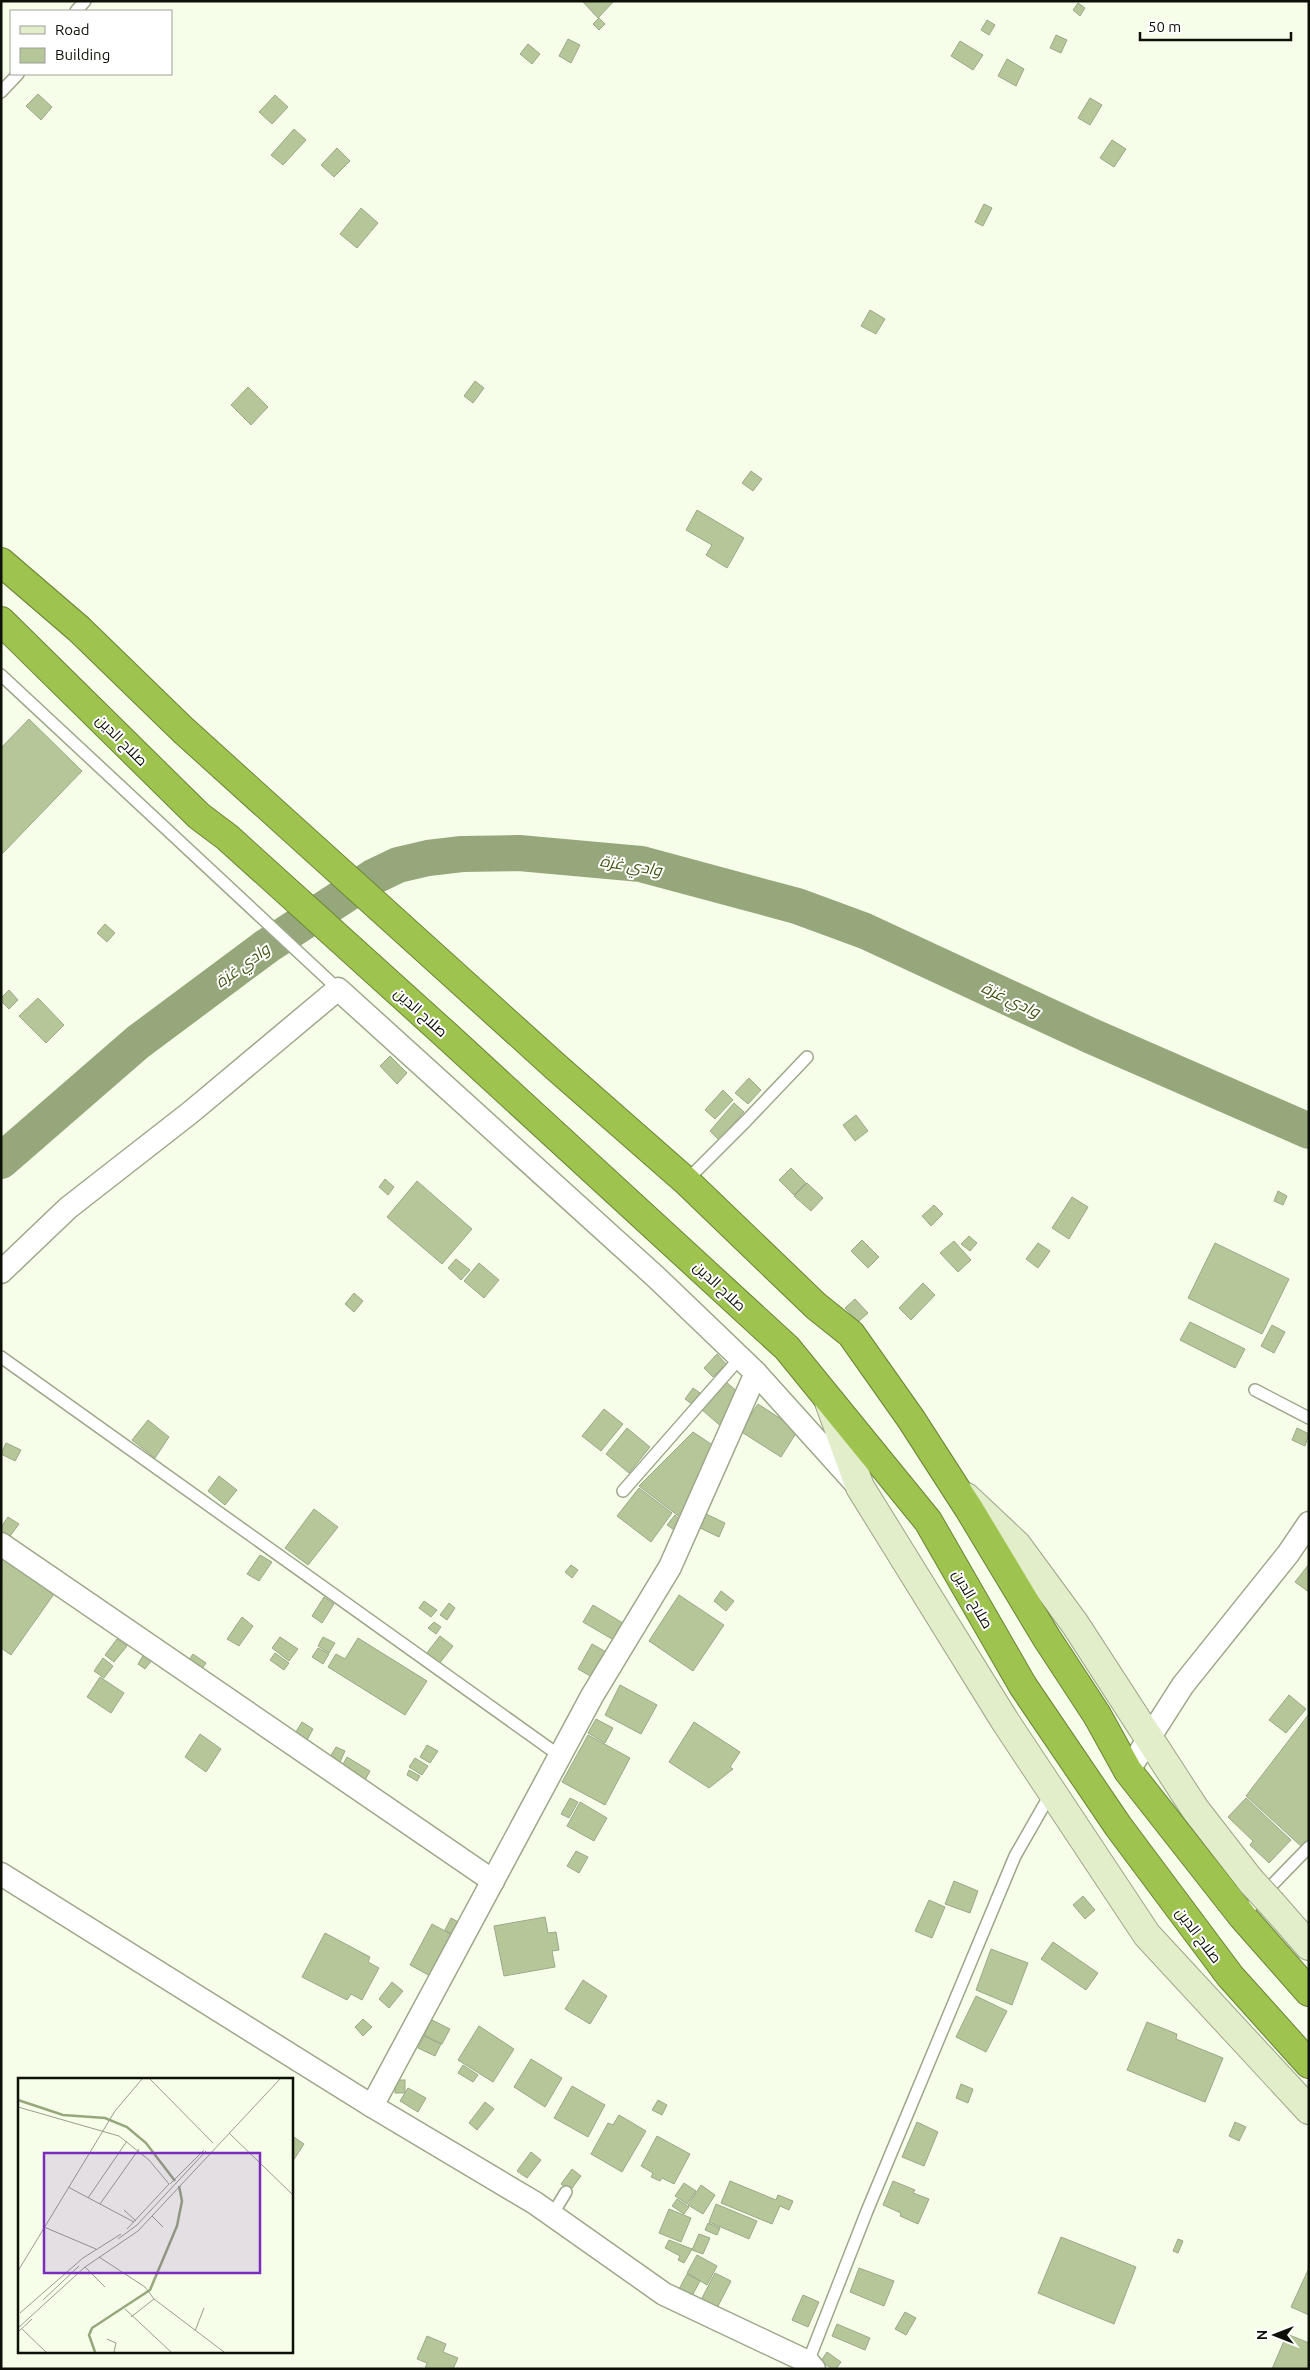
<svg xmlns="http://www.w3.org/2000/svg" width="1310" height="2370" font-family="Ubuntu,Cairo,sans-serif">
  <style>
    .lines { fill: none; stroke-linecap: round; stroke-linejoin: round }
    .river { stroke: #96a77b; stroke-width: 36 }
    .building { fill: #b5c799; stroke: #9ca889 }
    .lane-casing { stroke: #9ca889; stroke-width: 14 }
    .street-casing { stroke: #9ca889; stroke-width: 25 }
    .secondary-casing { stroke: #9ca889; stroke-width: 30 }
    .highway-casing { stroke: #6b8435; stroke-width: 30 }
    .lane { stroke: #fff; stroke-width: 11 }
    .street { stroke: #fff; stroke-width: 22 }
    .secondary { stroke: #e2edca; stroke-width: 28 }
    .highway { stroke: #9ec34e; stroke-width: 28 }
    .secondary-bridge-casing { stroke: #9ca889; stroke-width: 30; stroke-linecap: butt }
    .secondary-bridge { stroke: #e2edca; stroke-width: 28 }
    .labels { text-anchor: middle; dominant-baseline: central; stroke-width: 4; stroke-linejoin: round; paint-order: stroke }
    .street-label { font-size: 15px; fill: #0c1006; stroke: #fff }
    .water-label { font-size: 16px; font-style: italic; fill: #415611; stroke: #fff }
    .inset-river { fill: none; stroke: #96a77b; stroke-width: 2.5 }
    .inset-road { fill: none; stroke: #989f8f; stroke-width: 1 }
    .view { fill: #7b2cbf; fill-opacity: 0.15; stroke: #7b2cbf; stroke-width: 2.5 }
    .inset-edge { fill: none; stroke: #0c1006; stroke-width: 2.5 }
  </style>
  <rect width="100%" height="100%" fill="#f6feea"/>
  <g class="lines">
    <!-- river -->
    <polyline class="river" points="1,1161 138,1042 267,946 373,877 398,865 428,858 462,854 519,853 641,864 797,906 865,931 1089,1035 1309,1131"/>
  </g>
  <!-- building -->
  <g class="building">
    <polygon points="582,1 614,1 598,18"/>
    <polygon points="1078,3 1085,8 1080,16 1073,10"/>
    <polygon points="599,18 605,24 599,30 593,24"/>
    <polygon points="987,20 995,25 989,35 981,30"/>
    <polygon points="1056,35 1067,40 1061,53 1050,48"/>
    <polygon points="568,39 580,45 571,63 559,56"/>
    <polygon points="960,41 983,55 973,70 951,56"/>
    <polygon points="528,44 540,54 532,64 520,54"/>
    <polygon points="1007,59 1024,69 1016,86 998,76"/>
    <polygon points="38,94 52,107 41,120 26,106"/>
    <polygon points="275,95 288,107 272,124 259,112"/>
    <polygon points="1090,98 1102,105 1090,125 1078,118"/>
    <polygon points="294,129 306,140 283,165 271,155"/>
    <polygon points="1112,140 1126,149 1114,167 1100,158"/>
    <polygon points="337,148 350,161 334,177 321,165"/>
    <polygon points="984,204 992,208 983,226 975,222"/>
    <polygon points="361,208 378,223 357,248 340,234"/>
    <polygon points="870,310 885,319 876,334 861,326"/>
    <polygon points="475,381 484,388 473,403 464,396"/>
    <polygon points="248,387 268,407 251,425 231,405"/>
    <polygon points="751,471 762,479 753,491 742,483"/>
    <polygon points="697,510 744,538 727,568 706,555 712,545 686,530"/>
    <polygon points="29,719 82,771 1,855 1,748"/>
    <polygon points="105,924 115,933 107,942 97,933"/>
    <polygon points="9,990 18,1000 9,1009 1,1001 1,998"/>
    <polygon points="38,998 64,1025 46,1043 19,1016"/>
    <polygon points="390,1056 407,1073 397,1084 380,1066"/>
    <polygon points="749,1078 761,1090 748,1104 735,1093"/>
    <polygon points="723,1090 733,1100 715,1119 705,1110"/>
    <polygon points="734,1103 744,1112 719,1140 710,1131"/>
    <polygon points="856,1115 868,1131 855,1141 843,1125"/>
    <polygon points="791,1168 806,1183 794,1195 779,1180"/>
    <polygon points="385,1179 394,1187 388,1195 379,1187"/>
    <polygon points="417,1181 472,1229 442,1264 387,1217"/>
    <polygon points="807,1183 823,1198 811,1211 794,1196"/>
    <polygon points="1278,1191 1287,1196 1283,1205 1274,1201"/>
    <polygon points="1072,1197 1088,1207 1069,1239 1052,1228"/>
    <polygon points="934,1205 943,1214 931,1226 922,1216"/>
    <polygon points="969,1236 977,1243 970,1251 961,1244"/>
    <polygon points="862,1240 879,1257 868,1268 851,1251"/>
    <polygon points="954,1241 971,1260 958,1272 940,1253"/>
    <polygon points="1038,1243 1050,1251 1038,1268 1026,1259"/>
    <polygon points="1215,1243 1289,1279 1262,1334 1188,1298"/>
    <polygon points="456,1259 470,1270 461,1280 448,1268"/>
    <polygon points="479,1263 499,1280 484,1298 464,1281"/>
    <polygon points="923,1283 935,1295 911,1320 899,1308"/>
    <polygon points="354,1293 363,1301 354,1312 345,1304"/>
    <polygon points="855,1299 868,1313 858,1322 845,1308"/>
    <polygon points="1190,1322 1245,1349 1235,1368 1180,1340"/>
    <polygon points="1272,1325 1285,1332 1274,1353 1261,1346"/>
    <polygon points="717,1354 726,1364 713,1377 704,1368"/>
    <polygon points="725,1381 739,1393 723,1428 701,1409"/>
    <polygon points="693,1388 700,1393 692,1404 685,1399"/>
    <polygon points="758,1404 798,1430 781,1457 740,1431"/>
    <polygon points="604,1409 623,1424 601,1451 582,1436"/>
    <polygon points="148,1420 169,1437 155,1458 132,1440"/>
    <polygon points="627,1428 650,1447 629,1473 606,1454"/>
    <polygon points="1297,1428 1309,1434 1305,1446 1292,1440"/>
    <polygon points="693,1432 717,1448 685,1521 639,1486"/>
    <polygon points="6,1443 21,1450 15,1461 1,1454"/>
    <polygon points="219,1476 237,1490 225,1505 208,1491"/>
    <polygon points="639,1488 672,1513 651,1542 617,1516"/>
    <polygon points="314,1509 338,1527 308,1565 285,1548"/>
    <polygon points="702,1512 725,1523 719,1537 696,1526"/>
    <polygon points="675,1515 684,1523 677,1532 667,1525"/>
    <polygon points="8,1517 19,1524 8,1539 1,1534 1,1527"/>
    <polygon points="260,1555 272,1562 259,1581 247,1574"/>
    <polygon points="2,1558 54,1594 11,1655 1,1648"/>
    <polygon points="1309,1564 1309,1592 1295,1582"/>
    <polygon points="571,1565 578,1570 572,1578 565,1572"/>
    <polygon points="721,1591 734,1601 726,1611 714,1601"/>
    <polygon points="679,1595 724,1625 693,1671 649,1641"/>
    <polygon points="324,1597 334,1604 322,1623 312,1616"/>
    <polygon points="424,1601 437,1610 431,1617 419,1608"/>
    <polygon points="449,1603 455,1608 447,1620 440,1615"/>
    <polygon points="593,1605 626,1625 617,1642 583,1622"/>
    <polygon points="242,1617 253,1626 239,1646 227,1639"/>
    <polygon points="434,1622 441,1627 436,1634 428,1628"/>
    <polygon points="440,1636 453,1646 439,1664 426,1654"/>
    <polygon points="280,1637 298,1649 289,1661 272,1648"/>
    <polygon points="323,1637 335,1643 329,1653 318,1646"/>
    <polygon points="358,1638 427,1681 405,1715 328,1667 336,1654 345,1659"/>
    <polygon points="117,1639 127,1646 114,1662 105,1655"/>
    <polygon points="592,1644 608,1653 594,1678 578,1669"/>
    <polygon points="318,1648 329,1654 323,1664 312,1657"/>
    <polygon points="275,1653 289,1663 284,1670 270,1660"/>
    <polygon points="144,1654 152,1660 145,1669 138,1664"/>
    <polygon points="193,1654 206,1663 201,1670 188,1661"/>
    <polygon points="103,1658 113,1666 104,1678 94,1671"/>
    <polygon points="100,1677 124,1693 111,1713 87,1697"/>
    <polygon points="620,1685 657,1705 641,1734 605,1715"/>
    <polygon points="1289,1695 1306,1709 1286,1733 1269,1720"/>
    <polygon points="1309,1714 1309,1840 1302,1847 1246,1796"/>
    <polygon points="596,1719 613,1728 605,1743 588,1733"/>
    <polygon points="302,1722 313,1729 306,1742 294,1735"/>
    <polygon points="694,1722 740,1752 730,1767 733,1769 709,1788 669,1762"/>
    <polygon points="200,1734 221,1749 206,1772 185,1757"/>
    <polygon points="588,1735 630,1758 605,1805 562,1782"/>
    <polygon points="427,1745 438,1751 430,1763 420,1757"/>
    <polygon points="336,1747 345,1751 340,1762 330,1757"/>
    <polygon points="347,1757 370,1771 365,1780 342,1766"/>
    <polygon points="415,1758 428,1766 422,1775 409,1767"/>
    <polygon points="409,1770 420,1776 417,1781 407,1775"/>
    <polygon points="570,1798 578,1802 569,1818 561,1814"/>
    <polygon points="1246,1798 1291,1840 1269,1863 1250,1845 1253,1841 1228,1817"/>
    <polygon points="580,1802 607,1818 594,1841 567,1826"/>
    <polygon points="576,1851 588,1857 579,1873 567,1866"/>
    <polygon points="954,1881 978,1891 970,1913 945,1904"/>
    <polygon points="1083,1896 1095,1910 1085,1919 1073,1905"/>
    <polygon points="929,1900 945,1907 932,1938 915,1931"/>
    <polygon points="545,1917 548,1933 556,1932 559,1950 552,1951 555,1967 504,1976 494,1926"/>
    <polygon points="451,1918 464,1925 457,1937 445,1930"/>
    <polygon points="432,1924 456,1937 434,1978 410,1965"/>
    <polygon points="325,1933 370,1957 368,1962 379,1968 362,2000 351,1994 347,2000 302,1977"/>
    <polygon points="1053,1942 1098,1973 1086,1990 1041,1959"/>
    <polygon points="991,1949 1028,1963 1012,2005 976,1990"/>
    <polygon points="583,1980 607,1996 590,2024 565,2009"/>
    <polygon points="392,1982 403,1991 389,2008 379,1999"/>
    <polygon points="976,1996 1007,2011 986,2052 956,2037"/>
    <polygon points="363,2019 372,2027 363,2036 355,2027"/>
    <polygon points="432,2020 450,2029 442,2044 424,2035"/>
    <polygon points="1147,2022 1177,2034 1176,2039 1223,2058 1205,2102 1127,2070"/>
    <polygon points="479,2026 514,2049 493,2082 458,2060"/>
    <polygon points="424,2036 441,2044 435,2056 418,2048"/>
    <polygon points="531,2059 562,2078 545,2107 514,2087"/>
    <polygon points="463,2065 478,2075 473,2082 458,2073"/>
    <rect x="395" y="2080" width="10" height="13"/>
    <polygon points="961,2084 973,2089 968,2103 956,2098"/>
    <polygon points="572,2086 605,2105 588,2137 554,2118"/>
    <polygon points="408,2088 426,2098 418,2112 400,2101"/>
    <polygon points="658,2100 667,2105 662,2115 652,2110"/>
    <polygon points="485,2102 494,2109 477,2130 469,2123"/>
    <polygon points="619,2115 646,2131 622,2172 591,2154 608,2123 613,2125"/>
    <polygon points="917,2122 938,2132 924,2166 902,2157"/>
    <polygon points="1235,2122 1246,2127 1239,2141 1229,2136"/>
    <polygon points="291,2135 304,2144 293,2161 291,2160"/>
    <polygon points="657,2136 690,2154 674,2184 662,2178 660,2181 651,2177 653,2173 641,2166"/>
    <polygon points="531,2152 541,2160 527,2178 517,2171"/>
    <polygon points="572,2169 581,2176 570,2191 561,2184"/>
    <polygon points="730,2181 776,2200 778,2195 793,2201 789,2210 780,2206 772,2224 721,2203"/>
    <polygon points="893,2181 915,2190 913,2193 929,2199 918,2224 900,2216 901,2213 883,2205"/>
    <polygon points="684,2183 696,2191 687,2204 675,2196"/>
    <polygon points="701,2185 715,2195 703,2214 688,2205"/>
    <polygon points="677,2199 689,2207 684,2214 672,2206"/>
    <polygon points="716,2204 757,2221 749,2239 709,2222"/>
    <polygon points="669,2209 691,2218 681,2242 659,2233"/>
    <polygon points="708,2223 720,2228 717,2235 705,2230"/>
    <polygon points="699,2234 710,2238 703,2254 692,2250"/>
    <polygon points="1061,2237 1136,2267 1114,2324 1038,2293"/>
    <polygon points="1178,2239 1183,2241 1178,2253 1173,2251"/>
    <polygon points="669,2240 692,2249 684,2263 678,2260 680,2256 665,2248"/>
    <polygon points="697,2255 717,2266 707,2285 687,2273"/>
    <polygon points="859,2268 894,2281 884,2306 850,2292"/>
    <polygon points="1309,2268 1309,2315 1291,2307"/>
    <polygon points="715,2273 731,2281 717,2308 701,2300"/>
    <polygon points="687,2274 700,2281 692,2296 679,2289"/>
    <polygon points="803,2295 819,2302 808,2327 792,2320"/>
    <polygon points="905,2312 916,2318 906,2335 895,2329"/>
    <polygon points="837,2324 870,2338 865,2350 832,2336"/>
    <polygon points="1287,2334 1309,2343 1309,2369 1272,2369"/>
    <polygon points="427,2336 446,2344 443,2352 458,2358 453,2369 425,2369 427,2363 417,2359"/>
    <polygon points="827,2352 841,2362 836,2369 832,2369 821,2361"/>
  </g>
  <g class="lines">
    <!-- lane casing -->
    <g class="lane-casing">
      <g id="lane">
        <polyline points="76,11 85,1"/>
        <polyline points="1,92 18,74"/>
        <polyline points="1,675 338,989"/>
        <polyline points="686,1181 746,1121 807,1057"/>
        <polyline points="1,1357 560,1756"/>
        <polyline points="1255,1390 1309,1418"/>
        <polyline points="623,1491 739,1359"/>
        <polyline points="1242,1916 1309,1847"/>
        <polyline points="552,2215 566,2192"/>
        <polyline points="808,2362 867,2211 1015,1856 1051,1793"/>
      </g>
    </g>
    <!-- street casing -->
    <g class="street-casing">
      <g id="street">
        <polyline points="1,1272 68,1208 191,1112 338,989 657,1278 756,1373 856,1484"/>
        <polyline points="1,1544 493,1881"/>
        <polyline points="1128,1771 1183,1685 1288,1554 1309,1523"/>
        <polyline points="1,1874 372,2106 535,2203 664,2294 808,2362 814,2369"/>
        <polyline points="372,2106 592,1696 670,1567 756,1373"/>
      </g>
    </g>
    <!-- secondary casing -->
    <g class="secondary-casing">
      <g id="secondary">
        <polyline points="829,1402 860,1487 1005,1721 1147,1935 1309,2110"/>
        <polyline points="966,1497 1017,1545 1075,1624 1195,1809 1250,1880"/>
        <polyline points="1273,1905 1309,1946"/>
      </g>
    </g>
    <!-- highway casing -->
    <g class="highway-casing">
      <g id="highway">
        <polyline points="1,562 79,629 183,730 556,1067 686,1181 816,1306 851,1334 911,1419 969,1509 1046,1637 1097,1715 1128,1771 1242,1916 1309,1992"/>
        <polyline points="1,621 199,816 227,837 445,1034 787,1348 928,1521 1023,1686 1118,1826 1230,1976 1309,2064"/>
      </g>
    </g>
    <!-- lane -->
    <use href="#lane" class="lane"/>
    <!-- street -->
    <use href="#street" class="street"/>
    <!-- secondary -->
    <use href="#secondary" class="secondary"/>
    <!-- highway -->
    <use href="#highway" class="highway"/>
    <!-- secondary-bridge casing -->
    <g class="secondary-bridge-casing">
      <polyline id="secondary-bridge" points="1250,1880 1273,1905"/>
    </g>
    <!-- secondary-bridge -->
    <use href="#secondary-bridge" class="secondary-bridge"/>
  </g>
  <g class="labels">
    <!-- street labels -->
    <g class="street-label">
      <text transform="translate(122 740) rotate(45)">صلاح الدين</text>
      <text transform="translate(421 1012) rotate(42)">صلاح الدين</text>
      <text transform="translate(720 1286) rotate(43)">صلاح الدين</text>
      <text transform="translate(973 1599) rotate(60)">صلاح الدين</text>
      <text transform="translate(1199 1935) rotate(53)">صلاح الدين</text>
    </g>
    <!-- water labels -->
    <g class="water-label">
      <text transform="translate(631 865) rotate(9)">وادي غزة</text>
      <text transform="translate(242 965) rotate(-36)">وادي غزة</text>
      <text transform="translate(1011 999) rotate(25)">وادي غزة</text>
    </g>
  </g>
  <!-- overview -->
  <g transform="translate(18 2078)">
    <rect width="275" height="275" fill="#f6feea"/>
    <path class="inset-river" d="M0,22l45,15 42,3 22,9 19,16 29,38M77,274l-6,-17 3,-7 58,-38 27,-64 5,-25 -3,-15"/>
    <path class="inset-road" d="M132,1l63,64M0,29l101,29 30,24 20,24 -42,45M211,55l64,62M152,106l34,-34M50,109l66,35M70,120l39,-57M82,126l39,-55M106,132l12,11M134,138l11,11M26,149l52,22M100,161l19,-14 69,-74M81,179l46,30 9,12 -23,18M67,189l20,20M0,193l97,-160 27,-32M136,221l70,53M25,222l36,-34M107,231l46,43M2,235l63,-55 38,-24M0,250l67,-61 53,-36 142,-152M4,251l24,23M177,253l9,-23M0,254l14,-13M89,261l9,4 -2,9"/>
    <path class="view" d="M26,75h216v120h-216z"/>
    <rect width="275" height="275" class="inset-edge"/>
  </g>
  <!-- border -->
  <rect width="1310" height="2370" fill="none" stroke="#0c1006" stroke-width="5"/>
  <!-- legend -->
  <rect x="10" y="10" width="162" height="65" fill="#ffffff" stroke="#9e9f9b"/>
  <rect x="20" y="26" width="25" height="8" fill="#e2edca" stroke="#9e9f9b"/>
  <text x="55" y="35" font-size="15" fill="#0c1006">Road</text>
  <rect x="20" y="48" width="25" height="15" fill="#b5c799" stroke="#9e9f9b"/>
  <text x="55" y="60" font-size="15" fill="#0c1006">Building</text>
  <!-- north arrow -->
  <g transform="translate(1275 2335) rotate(270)" stroke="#ffffff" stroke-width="4" paint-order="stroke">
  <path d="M0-4L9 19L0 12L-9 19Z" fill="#0c1006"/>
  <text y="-8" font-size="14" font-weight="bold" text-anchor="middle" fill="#0c1006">N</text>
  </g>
  <!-- scale -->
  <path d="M1140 32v8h151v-8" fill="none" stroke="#0c1006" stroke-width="2.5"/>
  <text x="1148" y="32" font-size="15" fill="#0c1006" stroke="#ffffff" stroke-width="4" paint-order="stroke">50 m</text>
</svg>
